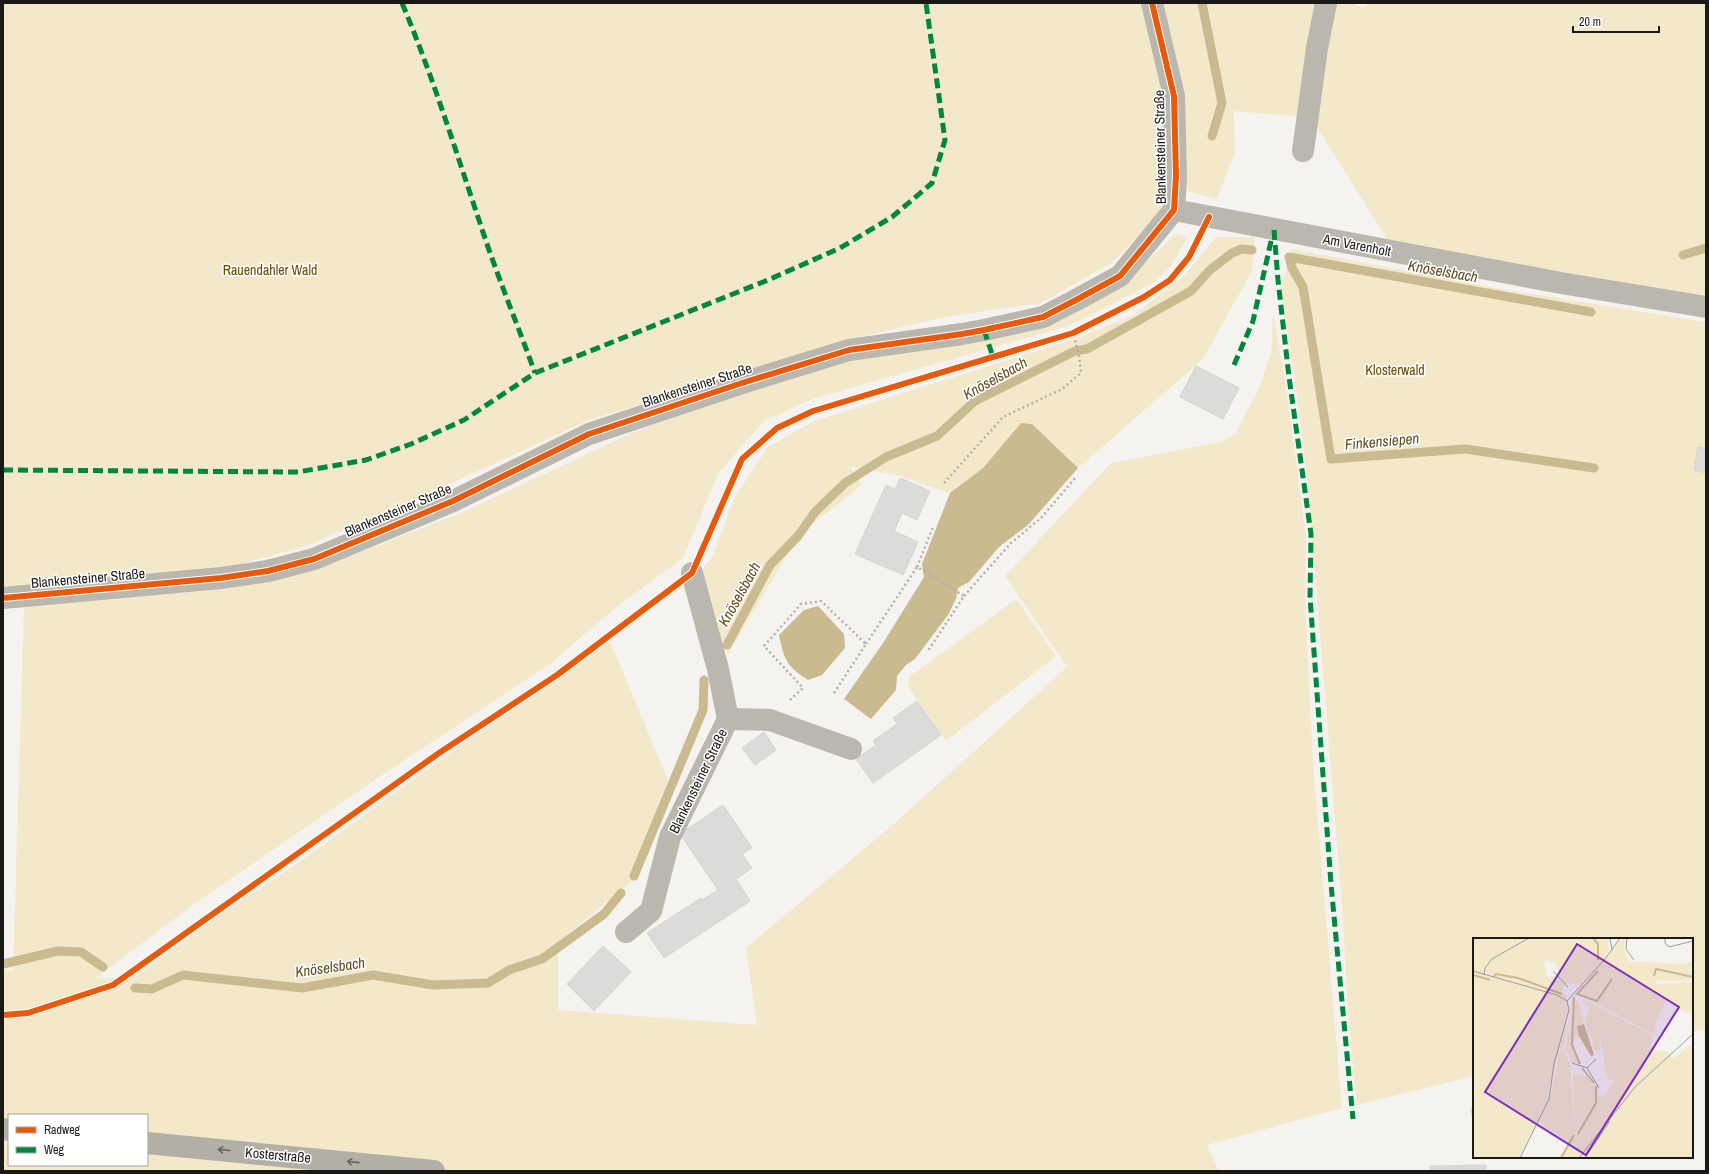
<svg xmlns="http://www.w3.org/2000/svg" width="1709" height="1174" font-family="'Archivo Narrow',sans-serif">
  <style>
    .green { fill: #f4e8cb; fill-rule: evenodd }
    .water { fill: #caba8f }
    .lines { fill: none; stroke-linecap: round; stroke-linejoin: round }
    .stream { stroke: #caba8f; stroke-width: 9 }
    .building { fill: #dbdcda; stroke: #d3d4d3 }
    .path { stroke: #b3b0ab; stroke-width: 2.5; stroke-dasharray: 2 3; stroke-linecap: butt }
    .minor { stroke: #bab7af; stroke-width: 22 }
    .major { stroke: #b3afa6; stroke-width: 22 }
    .quiet { stroke: #00873e; stroke-width: 5; stroke-dasharray: 10 5; stroke-linecap: butt }
    .cycleway-casing { stroke: #fff; stroke-width: 8 }
    .cycleway { stroke: #e8590c; stroke-width: 6 }
    .oneway { stroke: #66645e }
    .labels { text-anchor: middle; dominant-baseline: central; stroke-width: 3; stroke-linejoin: round; paint-order: stroke }
    .street-label { font-size: 14px; fill: #1a1916; stroke: #fff }
    .park-label { font-size: 14px; fill: #644c00; stroke: #fff }
    .water-label { font-size: 15px; font-style: italic; fill: #5e4d20; stroke: #fff }
    .inset-river { fill: none; stroke: #caba8f; stroke-width: 2 }
    .inset-road { fill: none; stroke: #9d9c99; stroke-width: 1 }
    .view { fill: #7b2cbf; fill-opacity: 0.15; stroke: #7b2cbf; stroke-width: 2 }
    .inset-edge { fill: none; stroke: #1a1916; stroke-width: 2 }
  </style>
  <rect width="100%" height="100%" fill="#f5f3f0"/>
  <!-- green -->
  <g class="green">
    <polygon points="3,3 1319,3 1304,117 1234,111 1235,152 1217,199 1173,187 1148,228 1111,263 1041,303 945,317 846,340 738,375 589,420 445,486 306,546 218,570 3,587"/>
    <polygon points="1327,3 1352,3 1363,8 1368,3 1706,3 1706,297 1664,292 1387,239 1312,119"/>
    <path d="M1176,234l12,3 -18,30 -17,16 -82,42 -259,74 -48,22 -46,53 -35,84 -68,50 -65,56 -171,113 -179,123 -104,78 36,1 77,-56 100,-68 135,-98 119,-81 47,-35 58,139 -36,101 -74,61v68l199,15 -11,-77 150,-126 171,-155 -62,-91 106,-113 111,-21 14,-9 24,-47 11,-33 2,-40 12,67 21,156 -1,64 8,163 29,345 -135,37 12,26h-1216v-201l10,1 11,-365 203,-17 93,-21 143,-56 169,-79 105,-40 386,-110zM9,1115h138v50h-138z"/>
    <polygon points="1216,237 1255,237 1252,271 1203,359 1078,468 1032,424 1021,423 983,468 950,493 896,475 849,466 862,485 799,535 728,654 694,579 713,556 734,498 768,447 814,421 1075,339 1134,315 1185,275"/>
    <polygon points="1291,249 1502,289 1706,322 1706,1059 1705,1030 1692,1031 1692,939 1474,939 1474,1076 1357,1105 1350,1035 1341,893 1307,475 1294,373 1281,291"/>
    <polygon points="1016,599 1056,656 946,741 908,686 909,677"/>
  </g>
  <!-- water -->
  <g class="water">
    <polygon points="1021,423 1032,424 1078,468 1028,525 999,547 969,582 958,588 956,599 948,615 915,659 906,665 897,676 896,690 871,719 844,699 885,640 924,577 922,564 950,493 983,468"/>
    <path d="M818,606l26,28 1,14 -23,27 -14,5c-22,-14 -24,-21 -29,-45l25,-25z"/>
  </g>
  <g class="lines">
    <!-- stream -->
    <g class="stream">
      <polyline points="1202,3 1222,103 1212,136"/>
      <polyline points="1683,255 1706,248"/>
      <polyline points="1591,312 1289,257 1292,268 1303,287 1331,459 1465,449 1594,468"/>
      <polyline points="727,645 770,565 798,536 815,512 845,483 886,457 937,436 975,401 1075,351 1087,349 1191,291 1209,271 1232,253 1242,249 1252,250"/>
      <polyline points="634,876 703,710 704,680"/>
      <polyline points="3,964 58,951 81,952 103,967"/>
      <polyline points="135,988 152,989 183,975 302,988 373,975 433,985 488,983 509,970 542,959 604,914 621,893"/>
    </g>
  </g>
  <!-- building -->
  <g class="building">
    <polygon points="1196,366 1239,388 1223,419 1180,397"/>
    <polygon points="1698,447 1706,448 1706,473 1694,470"/>
    <polygon points="900,478 930,491 917,520 902,513 894,531 918,542 903,575 855,554 886,485 895,489"/>
    <polygon points="917,701 941,735 873,783 856,759 876,745 873,741 897,724 893,718"/>
    <polygon points="764,732 776,750 755,765 742,748"/>
    <polygon points="723,805 752,848 742,854 752,868 736,879 750,901 664,958 647,933 701,898 702,900 718,890 680,834"/>
    <polygon points="603,946 631,972 594,1011 567,984"/>
    <polygon points="1474,1108 1474,1127 1471,1109"/>
    <polygon points="1486,1165 1486,1171 1430,1171 1430,1166"/>
  </g>
  <g class="lines">
    <!-- path -->
    <g class="path">
      <polyline points="944,483 1003,417 1062,389 1081,373 1079,356 1073,333"/>
      <polyline points="917,567 933,527"/>
      <polyline points="964,596 1011,543 1041,518 1076,477"/>
      <polyline points="866,644 917,567 964,596 928,651"/>
      <polyline points="790,700 803,688 764,646 801,604 821,601 866,644 834,693"/>
    </g>
    <!-- minor -->
    <g class="minor">
      <polyline points="1303,151 1317,48 1326,3"/>
      <polyline points="1174,210 1561,283 1706,307"/>
      <polyline points="3,598 221,578 268,571 314,559 453,501 589,434 742,383 849,350 962,334 984,330 1043,317 1076,300 1120,276 1174,210 1176,176 1174,96 1152,3"/>
      <polyline points="728,719 770,720 851,749"/>
      <polyline points="626,932 651,911 670,837 728,719 718,669 692,573"/>
    </g>
    <!-- major -->
    <g class="major">
      <polyline points="3,1129 9,1130"/>
      <polyline points="147,1143 434,1171"/>
    </g>
    <!-- quiet -->
    <g class="quiet">
      <path d="M402,3c30,71 53,146 78,220 16,50 37,100 55,150"/>
      <polyline points="1274,230 1278,280 1289,377 1311,534 1310,597 1331,884 1353,1119"/>
      <polyline points="984,330 993,357"/>
      <polyline points="1234,365 1253,321 1272,237"/>
      <polyline points="3,470 298,472 366,460 411,444 464,420 535,373 768,280 840,248 892,217 932,183 945,140 926,3"/>
    </g>
    <!-- cycleway casing -->
    <g class="cycleway-casing">
      <g id="cycleway">
        <polyline points="3,598 221,578 268,571 314,559 453,501 589,434 742,383 849,350 962,334 984,330 1043,317 1076,300 1120,276 1174,210 1176,176 1174,96 1152,3"/>
        <polyline points="3,1015 28,1013 113,985 439,753 557,675 692,573 742,459 777,428 813,411 1073,333 1144,297 1170,280 1189,257 1209,217"/>
      </g>
    </g>
    <!-- cycleway -->
    <use href="#cycleway" class="cycleway"/>
  </g>
  <!-- one-way arrows -->
  <defs><path id="oneway-shaft" d="M-6 0H5M1.5-3L5.5 0L1.5 3" fill="none" stroke-width="1.6" stroke-linecap="round" stroke-linejoin="round"/></defs>
  <g class="oneway">
    <use href="#oneway-shaft" transform="translate(224 1150) rotate(-175)"/>
    <use href="#oneway-shaft" transform="translate(353 1162) rotate(-174)"/>
  </g>
  <g class="labels">
    <!-- street labels -->
    <g class="street-label">
      <text transform="translate(1160 147) rotate(-91)">Blankensteiner Straße</text>
      <text transform="translate(1357 245) rotate(11)">Am Varenholt</text>
      <text transform="translate(697 385) rotate(-18)">Blankensteiner Straße</text>
      <text transform="translate(398 510) rotate(-23)">Blankensteiner Straße</text>
      <text transform="translate(88 578) rotate(-5)">Blankensteiner Straße</text>
      <text transform="translate(698 781) rotate(-64)">Blankensteiner Straße</text>
      <text transform="translate(278 1155) rotate(5)">Kosterstraße</text>
    </g>
    <!-- park labels -->
    <g class="park-label">
      <text x="270" y="270">Rauendahler Wald</text>
      <text x="1395" y="370">Klosterwald</text>
    </g>
    <!-- water labels -->
    <g class="water-label">
      <text transform="translate(1443 271) rotate(10)">Knöselsbach</text>
      <text transform="translate(995 378) rotate(-29)">Knöselsbach</text>
      <text transform="translate(1382 441) rotate(-5)">Finkensiepen</text>
      <text transform="translate(739 594) rotate(-61)">Knöselsbach</text>
      <text transform="translate(330 967) rotate(-8)">Knöselsbach</text>
    </g>
  </g>
  <!-- overview -->
  <g transform="translate(1473 938)">
    <rect width="220" height="220" fill="#f5f3f0"/>
    <path d="M0,0h135l1,12 -4,8 -24,26h-15l-10,-8 3,-2 -4,-12 -5,1 -1,-4 -5,2 3,16 8,-1 11,9 -5,6 7,6 -3,3 3,10 -22,94 -27,54h-46zM149,0h3l-1,9 5,14 52,3 12,-2v19l-37,-1 1,4 36,-2v35l-4,-5 -3,1 -20,-13 -9,20 -3,14 -78,-41zM100,58l8,11 3,17 -7,1 2,11 -8,7 10,21 -8,-1 -8,-14 8,-38 -2,-12zM108,60l72,37 -3,14 19,3 3,7 21,-16v115h-134l10,-15 -30,-21 12,-27 11,-58 8,-18v-17l1,15 -8,31 7,15 5,73 -2,-62 15,2 7,9 2,9 5,4 12,-16 -7,-4 -7,-43v15h-7l-1,-14h-3l-4,-15 4,-13z" fill="#f4e8cb"/>
    <path d="M111,86l10,31 -3,1 -12,-20 -2,-10z" fill="#caba8f"/>
    <path class="inset-river" d="M120,0l5,6v16M125,33l-21,23 20,7 15,-22M0,37l17,5M21,38l2,-2 22,4 44,16M181,38l2,-7 37,8M101,59l-2,48 8,19M109,130l12,15M105,196l18,-31v-17M88,220l13,-23"/>
    <path class="inset-road" d="M137,0l2,12M154,0l-1,11 8,11M192,0v5l4,4 24,-6M0,33l84,24 10,6 2,9 -15,54 -5,35 -29,59M80,33l15,16M11,37l1,-7 7,-9 37,-21M94,63l38,-42 15,-21M99,125l15,5 12,20M114,130l9,-9M106,220l56,-71 58,-53M112,220l25,-37"/>
    <path class="view" d="M104,6l102,63 -93,148 -101,-63z"/>
    <rect width="220" height="220" class="inset-edge"/>
  </g>
  <!-- border -->
  <rect width="1709" height="1174" fill="none" stroke="#1a1916" stroke-width="8"/>
  <!-- legend -->
  <rect x="8" y="1114" width="140" height="52" fill="#ffffff" stroke="#a3a3a2"/>
  <rect x="16" y="1127" width="20" height="6" fill="#e8590c" stroke="#a3a3a2"/>
  <text x="44" y="1134" font-size="12" fill="#1a1916">Radweg</text>
  <rect x="16" y="1147" width="20" height="6" fill="#00873e" stroke="#a3a3a2"/>
  <text x="44" y="1154" font-size="12" fill="#1a1916">Weg</text>
  <!-- scale -->
  <path d="M1573 26v6h86v-6" fill="none" stroke="#1a1916" stroke-width="2"/>
  <text x="1579" y="26" font-size="12" fill="#1a1916" stroke="#ffffff" stroke-width="3" paint-order="stroke">20 m</text>
</svg>
